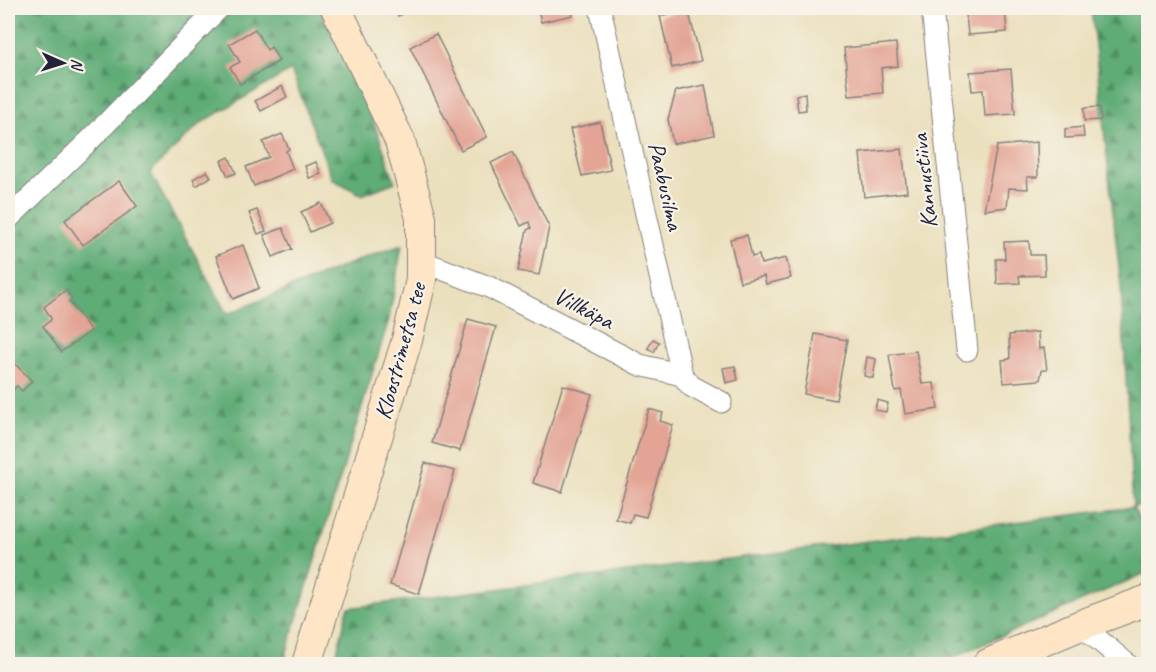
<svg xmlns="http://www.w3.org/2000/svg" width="1156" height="672" font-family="Caveat,sans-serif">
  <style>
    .forest { fill: url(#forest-firs); stroke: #406758; stroke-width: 1.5 }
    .building { fill: #e3a495 }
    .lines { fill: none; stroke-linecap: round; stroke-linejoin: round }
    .minor-casing { stroke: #86817c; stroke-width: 23 }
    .secondary-casing { stroke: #86817c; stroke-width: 32 }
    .minor { stroke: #fff; stroke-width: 21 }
    .secondary { stroke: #fde5c5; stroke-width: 30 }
    .labels { text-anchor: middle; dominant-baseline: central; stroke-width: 4.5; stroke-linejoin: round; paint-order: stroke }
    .street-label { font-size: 24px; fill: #22223b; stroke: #f7f3e8 }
  </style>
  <defs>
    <pattern id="forest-firs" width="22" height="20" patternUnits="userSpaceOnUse" patternTransform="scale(1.5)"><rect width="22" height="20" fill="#5eac76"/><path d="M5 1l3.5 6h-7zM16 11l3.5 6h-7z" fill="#4d8c62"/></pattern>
  </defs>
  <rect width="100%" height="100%" fill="#f7f3e8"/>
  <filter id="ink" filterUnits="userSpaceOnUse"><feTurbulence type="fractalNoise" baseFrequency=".0167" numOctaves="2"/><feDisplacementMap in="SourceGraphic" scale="12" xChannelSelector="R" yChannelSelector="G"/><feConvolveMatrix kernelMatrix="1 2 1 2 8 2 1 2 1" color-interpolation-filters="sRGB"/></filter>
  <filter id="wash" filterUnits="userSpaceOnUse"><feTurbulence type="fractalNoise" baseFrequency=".008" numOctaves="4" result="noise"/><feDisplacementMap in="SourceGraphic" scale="24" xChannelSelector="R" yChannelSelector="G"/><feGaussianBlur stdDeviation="1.35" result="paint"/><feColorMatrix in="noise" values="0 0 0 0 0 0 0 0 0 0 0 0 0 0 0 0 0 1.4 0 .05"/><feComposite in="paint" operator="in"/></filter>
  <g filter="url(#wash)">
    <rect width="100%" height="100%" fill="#ebe0be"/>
    <!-- forest -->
    <g class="forest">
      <polygon points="8,8 320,8 365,97 395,182 362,195 332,179 291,70 201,123 150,172 227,314 364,258 402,245 389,319 283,664 8,664"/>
      <polygon points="1091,8 1148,8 1148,504 1133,507 1148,537 1148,572 938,664 334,664 348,608 1133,507 1121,287"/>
    </g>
    <g id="blocks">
      <!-- building -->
      <g class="building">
        <polygon points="394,8 416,8 398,16"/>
        <polygon points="538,8 571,8 573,15 541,22"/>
        <polygon points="975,8 1005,8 1007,32 968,35 966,14 975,13"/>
        <polygon points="688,9 701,61 672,68 660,16"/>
        <polygon points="255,29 267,50 271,47 279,61 240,84 230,67 240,62 229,44"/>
        <polygon points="436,34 487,137 461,150 410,47"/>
        <polygon points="896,43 898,66 881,68 883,93 849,96 844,48"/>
        <polygon points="1011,69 1015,114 985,116 983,90 972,91 970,72"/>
        <polygon points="705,85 714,135 673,144 668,119 676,91"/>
        <polygon points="282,86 287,97 261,111 255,101"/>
        <polygon points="805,93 806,110 798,111 796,95"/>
        <polygon points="1100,107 1101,120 1084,121 1084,108"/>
        <polygon points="600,122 611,170 582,176 570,129"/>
        <polygon points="1083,127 1084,137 1065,138 1065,129"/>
        <polygon points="282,134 289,149 286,151 293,169 254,186 246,167 269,157 263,142"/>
        <polygon points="1037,142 1038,177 1027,177 1028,189 1009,188 1007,207 984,210 997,146"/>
        <polygon points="902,149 907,192 864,197 860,153"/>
        <polygon points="513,152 549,227 539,275 518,271 527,230 531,228 529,222 521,226 491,163"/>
        <polygon points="229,157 236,173 228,176 221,161"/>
        <polygon points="316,162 321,174 309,178 305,166"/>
        <polygon points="207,171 211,177 196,186 193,179"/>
        <polygon points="119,181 137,206 83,245 65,220"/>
        <polygon points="321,203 330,223 310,232 301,212"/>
        <polygon points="257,210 266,231 258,234 249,213"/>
        <polygon points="283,228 292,249 273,257 264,235"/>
        <polygon points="747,235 752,257 759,255 761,264 786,258 791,278 766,284 764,276 740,282 730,239"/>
        <polygon points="1029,241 1030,255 1044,255 1045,275 1019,276 1020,283 997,284 996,259 1005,259 1004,242"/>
        <polygon points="243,245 259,288 233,299 216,256"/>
        <polygon points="66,290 72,299 69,301 91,331 61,352 43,326 51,320 51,318 44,307"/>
        <polygon points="468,319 496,327 460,451 432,443"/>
        <polygon points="1038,332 1039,349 1044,348 1047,370 1042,370 1040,380 1004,383 1002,360 1010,359 1009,335"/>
        <polygon points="815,334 847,340 836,400 804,394"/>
        <polygon points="653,339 659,342 654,352 648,348"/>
        <polygon points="916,351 922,384 934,383 938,409 905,414 901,390 895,391 889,355"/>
        <polygon points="8,357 32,381 22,391 17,386 8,395"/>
        <polygon points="867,357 876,359 873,378 864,376"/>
        <polygon points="735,366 738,380 726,383 723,368"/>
        <polygon points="563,385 592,394 562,492 533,483"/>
        <polygon points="877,400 888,403 886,412 875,410"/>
        <polygon points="649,409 663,413 660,421 673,425 646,517 633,514 630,523 616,519"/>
        <polygon points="425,463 455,471 419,594 390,585"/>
      </g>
    </g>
  </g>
  <g filter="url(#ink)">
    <use href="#blocks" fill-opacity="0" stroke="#86817c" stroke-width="1.5"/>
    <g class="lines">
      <!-- minor casing -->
      <g class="minor-casing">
        <g id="minor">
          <polyline points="600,8 682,375"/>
          <polyline points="932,8 967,350"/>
          <polyline points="8,219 91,139 219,8"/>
          <polyline points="421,261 489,287 640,365 682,375 691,386 721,402"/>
          <polyline points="1081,625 1127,664"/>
        </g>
      </g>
      <!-- secondary casing -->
      <g class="secondary-casing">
        <g id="secondary">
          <polyline points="307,664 407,340 421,280 421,218 400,141 336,8"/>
          <polyline points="988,664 1081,625 1148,600"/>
        </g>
      </g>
      <!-- minor -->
      <use href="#minor" class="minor"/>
      <!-- secondary -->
      <use href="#secondary" class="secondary"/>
    </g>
  </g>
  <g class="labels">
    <!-- street labels -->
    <g class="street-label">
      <text transform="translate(924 181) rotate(-96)">Kannustiiva</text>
      <text transform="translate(666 186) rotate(77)">Paabusilma</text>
      <text transform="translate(584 308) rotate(27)">Villkäpa</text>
      <text transform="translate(400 351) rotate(-75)">Kloostrimetsa tee</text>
    </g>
  </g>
  <!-- margin -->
  <rect width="1156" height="672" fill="none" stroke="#f7f3e8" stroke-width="30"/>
  <!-- north arrow -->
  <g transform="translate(63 63) rotate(93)" stroke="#f7f3e8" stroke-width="4.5" paint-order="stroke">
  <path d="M0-4.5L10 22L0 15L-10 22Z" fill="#22223b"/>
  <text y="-9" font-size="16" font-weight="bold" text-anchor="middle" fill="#22223b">N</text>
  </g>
</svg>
